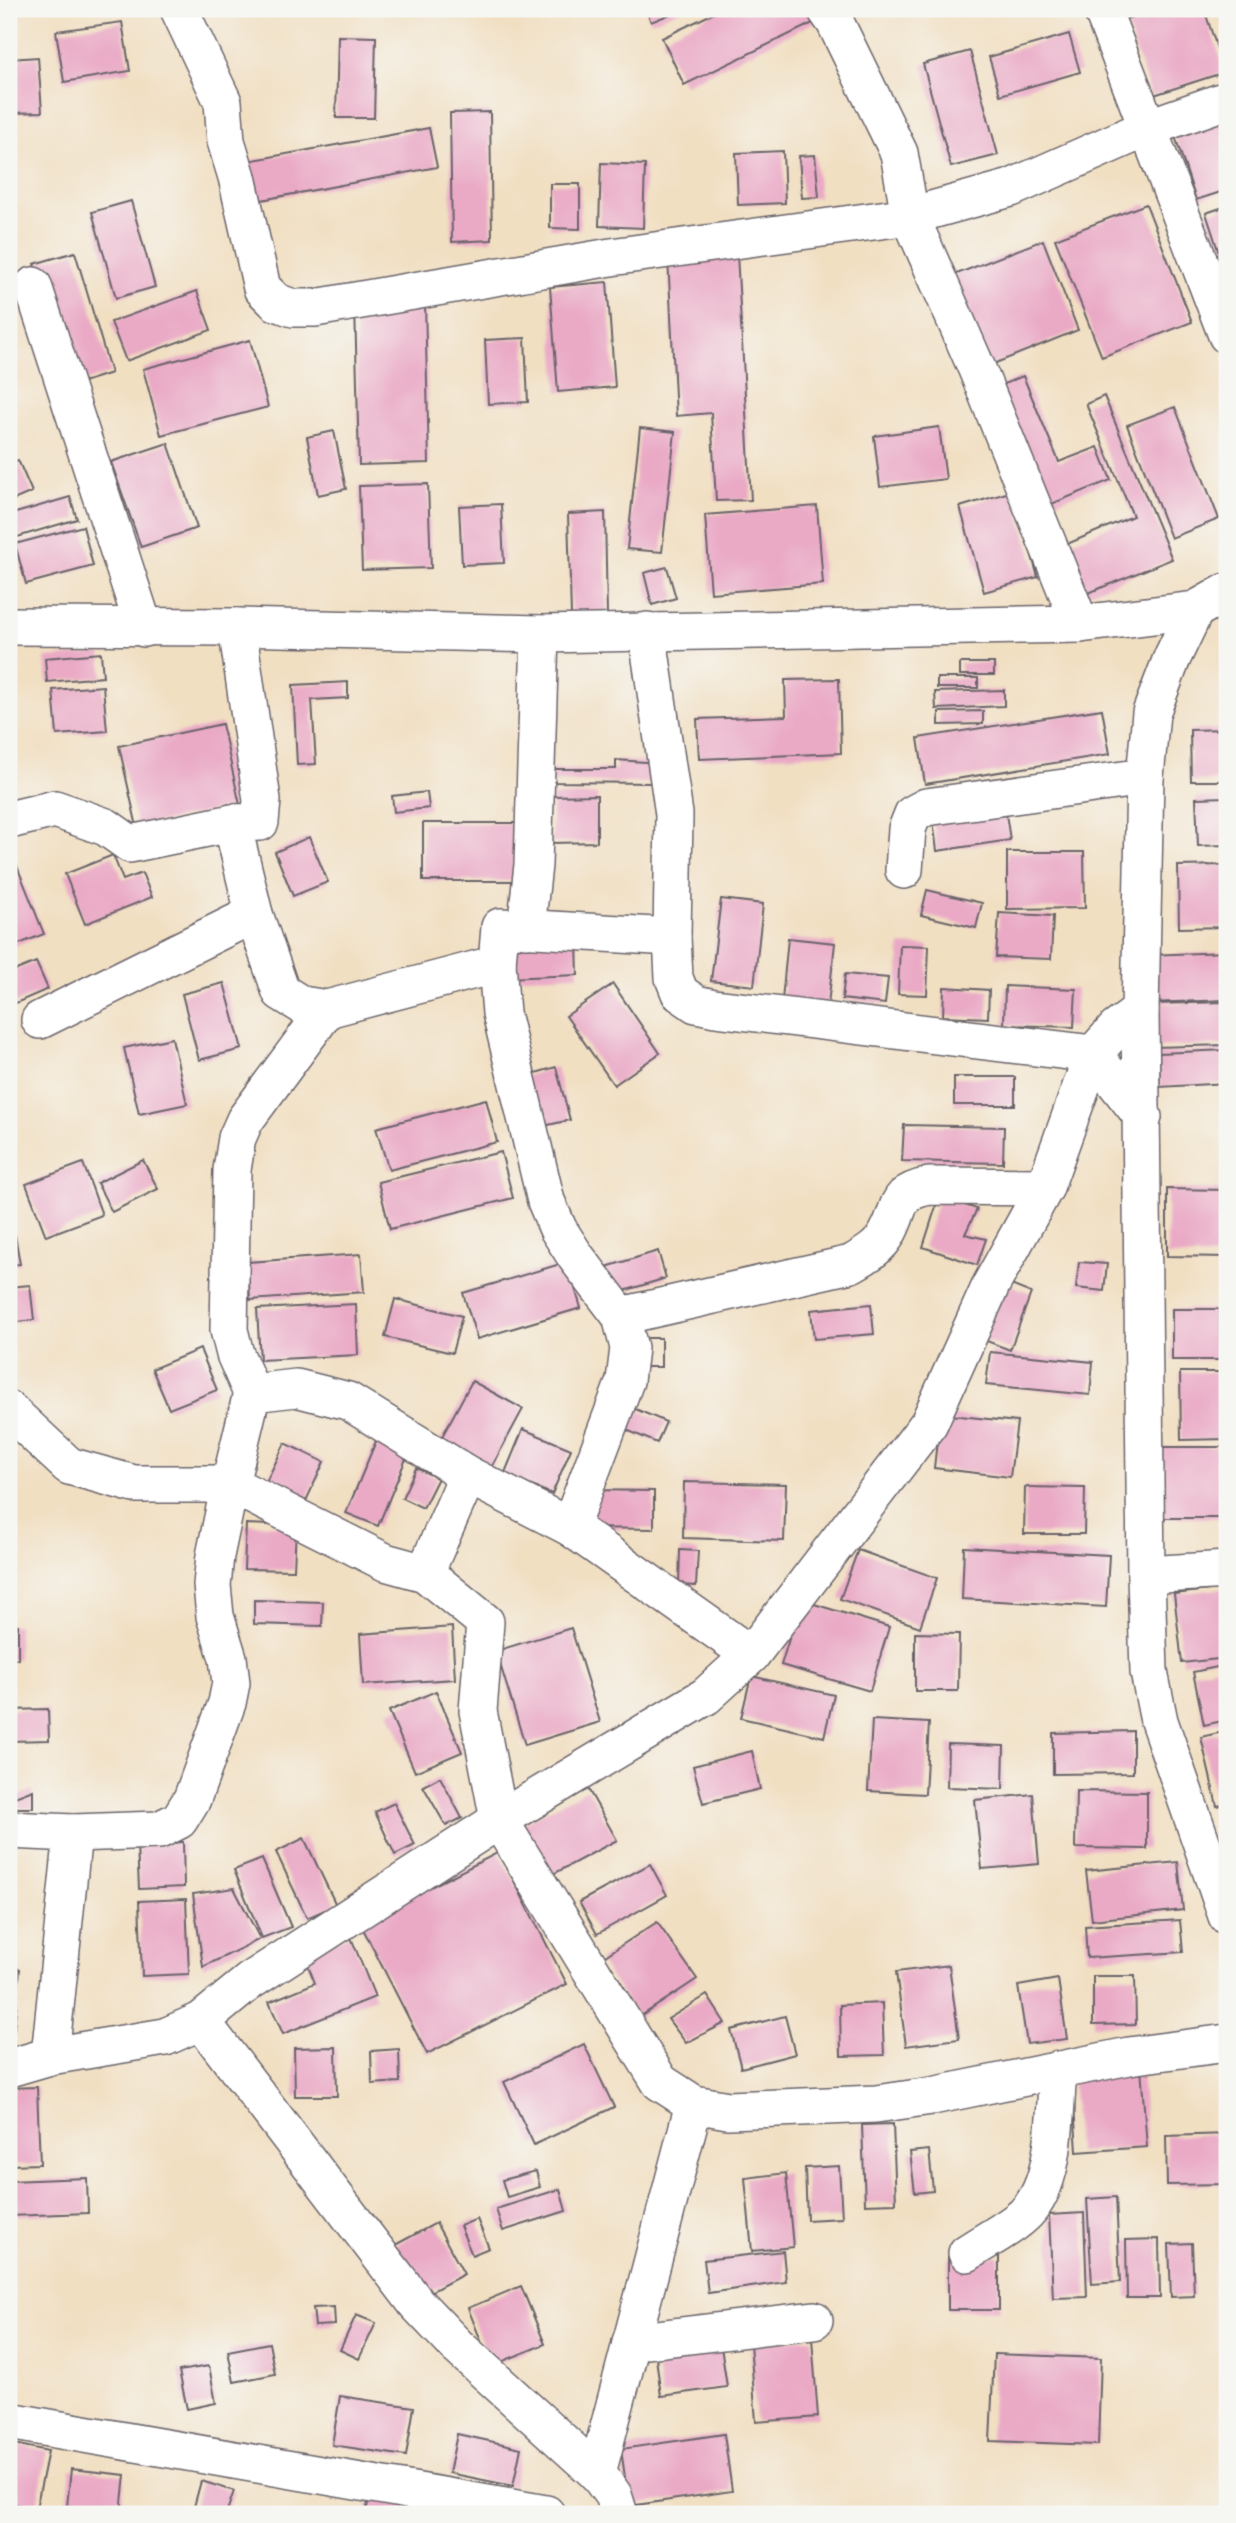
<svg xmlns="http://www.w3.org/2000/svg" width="1236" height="2523" font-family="'IM FELL Double Pica',serif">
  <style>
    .building { fill: #eaaac6 }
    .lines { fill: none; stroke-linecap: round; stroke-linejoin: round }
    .street-casing { stroke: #6a646a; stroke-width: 40 }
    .street { stroke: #fff; stroke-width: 37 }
  </style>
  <rect width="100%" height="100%" fill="#f6f6f2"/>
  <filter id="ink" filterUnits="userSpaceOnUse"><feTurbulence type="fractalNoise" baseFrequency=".0143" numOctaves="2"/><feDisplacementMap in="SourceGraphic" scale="14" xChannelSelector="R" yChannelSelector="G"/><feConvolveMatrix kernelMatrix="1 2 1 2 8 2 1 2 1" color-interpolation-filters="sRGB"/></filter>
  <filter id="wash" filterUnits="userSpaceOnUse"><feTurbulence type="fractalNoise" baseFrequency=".00686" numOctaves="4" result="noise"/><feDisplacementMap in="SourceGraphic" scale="28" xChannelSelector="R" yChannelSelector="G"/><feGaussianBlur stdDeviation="1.57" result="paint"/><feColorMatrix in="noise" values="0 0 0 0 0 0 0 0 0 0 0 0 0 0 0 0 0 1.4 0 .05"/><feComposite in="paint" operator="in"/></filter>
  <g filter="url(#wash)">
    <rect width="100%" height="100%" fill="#f1dfc2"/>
    <g id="blocks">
      <!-- building -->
      <g class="building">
        <polygon points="646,9 683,9 651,22"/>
        <polygon points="722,9 811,9 817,21 684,85 662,38"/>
        <polygon points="1157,9 1204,9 1225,72 1151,96 1125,19"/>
        <polygon points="122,22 130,71 64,82 56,31"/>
        <polygon points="1069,34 1080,72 1000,95 989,57"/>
        <polygon points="338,36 376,37 374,118 336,118"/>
        <polygon points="970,51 998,155 951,167 923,64"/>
        <polygon points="38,57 42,112 13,113 10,59"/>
        <polygon points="490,112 492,240 452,242 450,113"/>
        <polygon points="1227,112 1227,190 1196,200 1173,130"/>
        <polygon points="429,128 437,167 256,201 248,161"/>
        <polygon points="783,151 785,203 738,205 736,153"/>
        <polygon points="815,155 819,197 802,198 799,156"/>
        <polygon points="601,163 645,165 643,228 599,226"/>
        <polygon points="550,184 580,184 580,229 550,228"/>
        <polygon points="131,201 155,287 116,298 92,212"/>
        <polygon points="1146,204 1192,322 1102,357 1055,239"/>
        <polygon points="1227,206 1227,278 1206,213"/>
        <polygon points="1043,240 1078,330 986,367 949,277"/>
        <polygon points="75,252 111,373 71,386 34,264"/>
        <polygon points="737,254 751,500 716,501 711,413 676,416 668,257"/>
        <polygon points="607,282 615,387 558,392 550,287"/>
        <polygon points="197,291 211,330 126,361 111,322"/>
        <polygon points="425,303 429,463 359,465 355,305"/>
        <polygon points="525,338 528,402 488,404 485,340"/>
        <polygon points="250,340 268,407 161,435 143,369"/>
        <polygon points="1023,376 1059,462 1098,447 1111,480 1044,507 994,388"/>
        <polygon points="1104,396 1172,559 1081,596 1060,547 1133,516 1086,404"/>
        <polygon points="1175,407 1219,519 1171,538 1127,425"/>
        <polygon points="939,427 946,479 880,487 874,436"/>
        <polygon points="640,428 675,432 662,552 627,549"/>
        <polygon points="334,431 346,489 318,495 307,437"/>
        <polygon points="168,443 197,528 141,547 111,462"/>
        <polygon points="18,460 32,492 9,502 9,464"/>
        <polygon points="428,484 431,568 362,570 359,486"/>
        <polygon points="1013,491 1038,577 984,592 960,507"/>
        <polygon points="70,497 77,519 14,538 9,515"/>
        <polygon points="501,504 504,563 462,565 459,506"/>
        <polygon points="817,506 823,584 711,593 705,515"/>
        <polygon points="605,512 607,615 571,615 568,514"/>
        <polygon points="83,526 93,566 26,584 15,544"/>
        <polygon points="667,567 676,598 652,605 644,573"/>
        <polygon points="101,653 103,677 47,682 45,658"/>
        <rect x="960" y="663" width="34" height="12"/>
        <rect x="937" y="678" width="41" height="10"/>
        <polygon points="839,679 841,753 699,759 697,719 786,716 785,680"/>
        <polygon points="348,682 348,698 312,700 316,764 297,765 293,685"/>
        <polygon points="103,686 107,731 57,735 53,690"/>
        <polygon points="1004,690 1004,706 936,709 935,692"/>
        <polygon points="1102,709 1110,754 925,784 918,738"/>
        <polygon points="983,711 983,724 939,725 939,712"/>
        <polygon points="222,724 240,805 137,827 119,746"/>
        <polygon points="1227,729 1227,781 1191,781 1190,730"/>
        <polygon points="616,760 660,763 655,783 550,782 550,769 616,769"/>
        <polygon points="427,792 429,808 394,812 392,796"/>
        <polygon points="597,795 597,842 552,843 552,796"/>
        <polygon points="1227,797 1227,845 1198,846 1196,798"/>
        <polygon points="1004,801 1010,840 937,851 932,812"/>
        <rect x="423" y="823" width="95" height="58"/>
        <polygon points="309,837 328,882 293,896 275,852"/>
        <polygon points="9,846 44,934 9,948"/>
        <polygon points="1007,852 1084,852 1085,908 1007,909"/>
        <polygon points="113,855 123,880 142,873 152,897 85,924 65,874"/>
        <polygon points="1227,865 1227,927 1179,928 1178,866"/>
        <polygon points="927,890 982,903 976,928 921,915"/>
        <polygon points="721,899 763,904 754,986 711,981"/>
        <polygon points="999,913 1053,916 1051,959 996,957"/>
        <polygon points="788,938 835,943 828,1005 782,1000"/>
        <polygon points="577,942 578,975 505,978 503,946"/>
        <polygon points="900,945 929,946 927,995 898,994"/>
        <polygon points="1227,952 1227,1000 1149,1003 1147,955"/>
        <polygon points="36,962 48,989 9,1006 9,973"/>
        <polygon points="845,974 888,978 885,1004 842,999"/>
        <polygon points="224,983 242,1049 199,1060 182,994"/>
        <polygon points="613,984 660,1053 614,1085 566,1016"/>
        <polygon points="1005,986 1076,989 1074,1027 1004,1025"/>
        <polygon points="944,987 989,990 988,1018 943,1016"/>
        <polygon points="1227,1002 1227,1045 1154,1047 1153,1004"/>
        <polygon points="172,1038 187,1104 139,1114 124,1048"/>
        <polygon points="1227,1050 1227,1083 1160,1087 1159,1053"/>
        <polygon points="556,1067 570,1120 535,1128 522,1077"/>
        <rect x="954" y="1077" width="61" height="28"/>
        <polygon points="486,1099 497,1142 389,1170 376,1128"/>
        <polygon points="904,1125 1004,1127 1003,1163 902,1161"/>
        <polygon points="501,1152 513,1198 390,1229 378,1182"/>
        <polygon points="143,1160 158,1189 112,1212 97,1183"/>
        <polygon points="83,1163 102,1215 46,1236 26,1184"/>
        <polygon points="1167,1189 1227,1190 1227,1257 1167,1256"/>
        <polygon points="939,1197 977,1209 965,1234 986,1239 977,1265 923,1247"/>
        <polygon points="15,1235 20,1264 9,1265 9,1236"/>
        <polygon points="658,1251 666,1278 611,1295 603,1268"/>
        <polygon points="361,1254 364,1292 250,1300 248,1262"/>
        <polygon points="567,1262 581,1308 477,1339 463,1293"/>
        <polygon points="1079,1262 1107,1264 1104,1291 1076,1288"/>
        <polygon points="1006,1283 1031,1293 1010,1350 984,1340"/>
        <polygon points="30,1285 34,1320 9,1323 9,1287"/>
        <polygon points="395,1299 462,1316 452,1353 385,1337"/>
        <polygon points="356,1304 358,1355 260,1360 257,1309"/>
        <polygon points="871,1304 874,1334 814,1339 811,1310"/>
        <polygon points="1172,1309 1220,1309 1221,1360 1172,1360"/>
        <rect x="630" y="1338" width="31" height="29"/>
        <polygon points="200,1349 217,1390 169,1409 152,1369"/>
        <polygon points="990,1352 1093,1362 1090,1395 986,1385"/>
        <polygon points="1180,1372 1227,1372 1227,1439 1181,1440"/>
        <polygon points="472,1381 523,1409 490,1470 439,1442"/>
        <polygon points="619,1402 666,1422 657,1443 610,1423"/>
        <polygon points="940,1414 1017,1422 1010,1477 934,1468"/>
        <polygon points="523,1429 571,1449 552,1494 504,1475"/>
        <polygon points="376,1441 408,1454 378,1526 346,1513"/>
        <polygon points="285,1443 324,1462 306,1501 266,1482"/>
        <rect x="1160" y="1447" width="67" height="71"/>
        <polygon points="416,1468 438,1478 423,1508 402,1498"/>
        <polygon points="684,1482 786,1484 784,1541 683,1538"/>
        <polygon points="1025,1487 1085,1488 1084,1534 1024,1534"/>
        <polygon points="587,1490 654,1491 654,1529 586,1528"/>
        <polygon points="246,1524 296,1526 294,1570 244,1569"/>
        <polygon points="964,1547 1109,1555 1106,1607 962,1599"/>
        <polygon points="680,1550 698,1551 696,1586 679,1585"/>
        <polygon points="858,1550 937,1578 920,1627 840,1599"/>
        <polygon points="1227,1588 1227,1658 1182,1663 1174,1594"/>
        <polygon points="254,1600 323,1602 322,1626 254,1624"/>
        <polygon points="801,1600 889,1627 870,1691 781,1665"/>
        <rect x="9" y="1625" width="9" height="34"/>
        <polygon points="452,1627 455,1679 363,1685 360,1634"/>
        <polygon points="571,1628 600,1722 525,1745 496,1651"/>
        <polygon points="915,1633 959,1634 958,1691 915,1691"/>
        <polygon points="1227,1665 1227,1720 1204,1725 1193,1672"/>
        <polygon points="751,1676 834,1695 824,1737 741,1718"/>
        <polygon points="436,1691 462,1752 415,1772 389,1711"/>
        <polygon points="48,1709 49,1740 9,1741 9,1710"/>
        <polygon points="872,1720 929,1723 925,1794 868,1791"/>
        <polygon points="1133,1731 1133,1773 1053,1774 1053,1733"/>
        <polygon points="1227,1731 1227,1804 1217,1806 1201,1737"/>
        <polygon points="948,1744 1004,1746 1003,1789 947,1787"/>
        <polygon points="752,1751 760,1789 703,1803 693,1766"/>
        <polygon points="9,1775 15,1797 33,1790 33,1808 9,1808"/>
        <polygon points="440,1777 462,1818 446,1826 423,1786"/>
        <polygon points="588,1789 617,1840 546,1878 518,1826"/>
        <polygon points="1076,1791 1147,1792 1147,1849 1075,1848"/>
        <polygon points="1033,1794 1039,1864 982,1869 975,1800"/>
        <polygon points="394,1803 415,1845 395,1855 375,1812"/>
        <polygon points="304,1838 336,1905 307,1918 276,1852"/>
        <polygon points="183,1842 184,1887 139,1889 137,1844"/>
        <polygon points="499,1852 567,1984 427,2054 360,1923"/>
        <polygon points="262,1859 291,1927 262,1938 234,1870"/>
        <polygon points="1178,1862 1183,1910 1092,1920 1086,1871"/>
        <polygon points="650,1864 667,1895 597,1934 579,1902"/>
        <polygon points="234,1888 260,1939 203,1967 193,1894"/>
        <polygon points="186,1899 189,1974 142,1976 139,1901"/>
        <polygon points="1180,1920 1183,1952 1087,1958 1085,1926"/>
        <polygon points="657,1922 697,1979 638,2018 599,1960"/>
        <polygon points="350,1935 375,1997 283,2034 269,2002 315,1983 303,1953"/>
        <polygon points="949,1965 959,2039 906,2046 896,1972"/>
        <polygon points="9,1968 20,1969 14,2030 9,2029"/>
        <polygon points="1093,1976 1135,1976 1136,2024 1093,2025"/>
        <polygon points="1058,1979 1067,2039 1027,2044 1018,1986"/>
        <polygon points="707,1995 725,2023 686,2043 668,2019"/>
        <polygon points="882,2003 884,2055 841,2056 840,2005"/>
        <polygon points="785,2016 795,2054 741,2068 731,2030"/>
        <polygon points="584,2044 614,2107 534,2145 504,2082"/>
        <polygon points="336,2047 337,2096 295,2096 294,2048"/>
        <polygon points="399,2049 400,2082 372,2084 371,2051"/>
        <polygon points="1141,2068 1147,2147 1077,2152 1072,2073"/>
        <polygon points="37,2087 40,2164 9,2165 9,2088"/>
        <polygon points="893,2124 896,2203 865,2204 862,2125"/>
        <polygon points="1227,2134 1227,2184 1167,2185 1166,2136"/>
        <polygon points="929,2150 933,2191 915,2193 910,2152"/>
        <polygon points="839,2166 842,2218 807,2220 805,2168"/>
        <polygon points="536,2171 540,2187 507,2197 502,2180"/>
        <polygon points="786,2173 793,2247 752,2251 745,2178"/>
        <polygon points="87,2178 88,2213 9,2216 9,2181"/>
        <polygon points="560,2189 566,2211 503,2231 496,2209"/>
        <polygon points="1116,2197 1120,2282 1092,2284 1087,2199"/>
        <polygon points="1084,2213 1087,2297 1053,2298 1049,2215"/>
        <polygon points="477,2219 489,2248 472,2255 460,2226"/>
        <polygon points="436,2223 464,2274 423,2296 395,2245"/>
        <polygon points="1159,2239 1160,2298 1127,2298 1126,2240"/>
        <polygon points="1192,2243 1194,2296 1171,2297 1169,2244"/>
        <polygon points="783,2251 786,2282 708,2293 704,2260"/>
        <polygon points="999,2256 999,2310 948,2310 948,2257"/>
        <polygon points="521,2286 545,2344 491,2366 468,2308"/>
        <polygon points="334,2307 335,2325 315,2326 313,2308"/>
        <polygon points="356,2315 376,2323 359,2359 340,2350"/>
        <polygon points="719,2333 727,2387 661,2396 654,2342"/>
        <polygon points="812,2338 818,2417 756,2422 750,2343"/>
        <polygon points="269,2343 275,2374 234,2382 228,2351"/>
        <polygon points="994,2354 1101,2358 1098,2445 990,2441"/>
        <polygon points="209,2366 216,2403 187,2409 179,2371"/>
        <polygon points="340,2396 414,2407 406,2456 332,2445"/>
        <polygon points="457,2434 521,2448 513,2486 449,2473"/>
        <polygon points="724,2434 732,2491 629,2506 621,2449"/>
        <polygon points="9,2443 48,2451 36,2509 9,2503"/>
        <polygon points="71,2469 125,2475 121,2512 67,2506"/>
        <polygon points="201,2481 234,2491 226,2514 192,2514"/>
        <polygon points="369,2496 438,2509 437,2514 366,2514"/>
      </g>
    </g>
  </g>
  <g filter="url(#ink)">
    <use href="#blocks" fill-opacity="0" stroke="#6a646a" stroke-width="2"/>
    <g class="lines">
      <!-- street casing -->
      <g class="street-casing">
        <g id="street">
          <polyline points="179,9 223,102 226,141 237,177 262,288 276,302 293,308 315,308 611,257 910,216 1011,188 1147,128 1227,100"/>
          <polyline points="826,9 835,22 899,153 910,216 977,369 1080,624"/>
          <polyline points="1102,9 1227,335"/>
          <polyline points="33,286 144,628"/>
          <polyline points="9,626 237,627 540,634 1080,624 1195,610 1227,592"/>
          <polyline points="647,631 674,814 672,937 674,978 680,993 696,1004 715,1008 1093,1054 1143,1117"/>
          <polyline points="9,820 55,809 106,827 130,844 232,823 260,822 262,800 237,627"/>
          <polyline points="232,823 254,914 281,992 302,1005 327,1009 497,964"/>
          <polyline points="904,870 907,829 913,814 926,807 1145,777"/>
          <polyline points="526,929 533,865 540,634"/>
          <polyline points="1140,1011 1146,1575 1149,1672 1159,1721 1227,1916"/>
          <polyline points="40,1020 254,914"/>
          <path d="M621,1316l230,-52c14,-8 30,-17 37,-32 15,-28 5,-38 41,-46l116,1"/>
          <polyline points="252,1393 235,1354 229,1330 232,1170 237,1138 245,1120 327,1009"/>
          <polyline points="9,1410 69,1466 134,1484 230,1484 252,1393 296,1388 348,1401 468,1475 570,1527 751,1655"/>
          <polyline points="570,1527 625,1381 629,1348 621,1316 576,1257 558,1229 546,1201 501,1013 497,964 500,927 672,937"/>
          <polyline points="425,1573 468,1475"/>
          <polyline points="1146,1575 1227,1570"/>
          <polyline points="9,1830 73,1833 159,1830 179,1820 192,1799 227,1703 231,1683 228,1658 215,1616 212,1585 215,1556 230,1484 385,1562 425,1573 485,1622 478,1711 499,1820 660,2082 694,2104 728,2110 876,2104 932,2096 1129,2056 1227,2043"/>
          <polyline points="201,2021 417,2304 457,2346 597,2473 613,2495 619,2514"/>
          <polyline points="50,2056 73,1833"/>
          <polyline points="9,2068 50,2056 165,2037 201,2021 250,1981 499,1820 706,1696 751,1655 929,1423 992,1283 1045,1187 1093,1054 1116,1029 1140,1011 1145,777 1151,713 1172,658 1195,610"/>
          <path d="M967,2253c16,-11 47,-27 59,-40 32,-33 28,-100 32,-143"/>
          <polyline points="631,2342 814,2320"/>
          <polyline points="9,2421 546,2514"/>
          <polyline points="597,2473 694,2104"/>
        </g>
      </g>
      <!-- street -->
      <use href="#street" class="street"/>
    </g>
  </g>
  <!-- margin -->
  <rect width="1236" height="2523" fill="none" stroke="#f6f6f2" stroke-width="35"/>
</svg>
